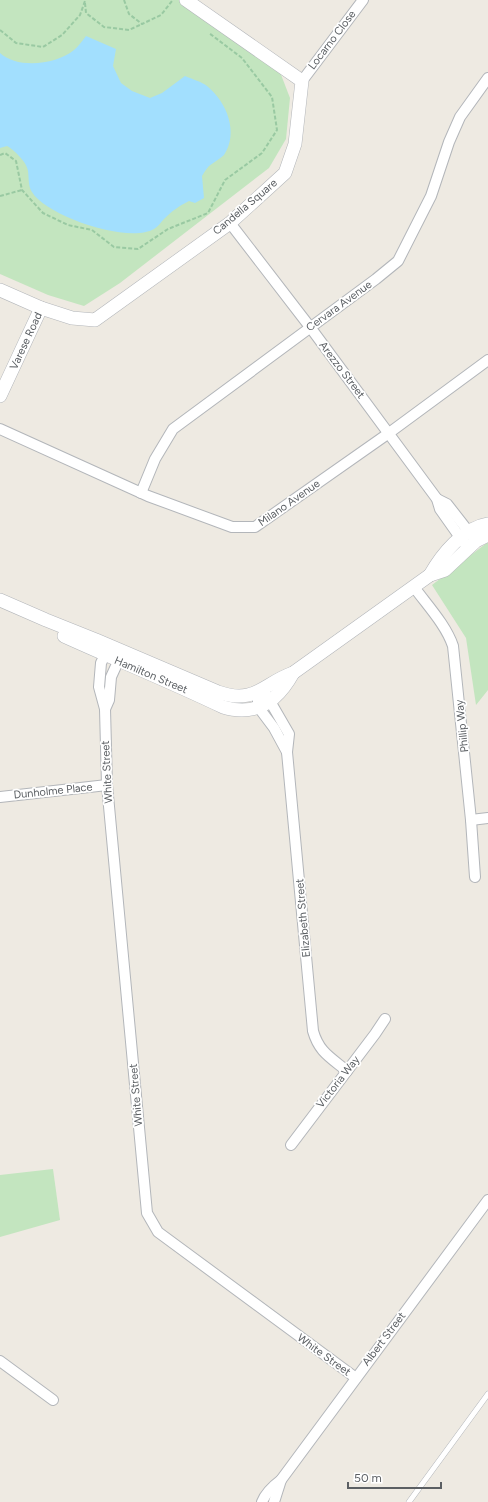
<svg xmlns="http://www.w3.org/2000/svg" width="488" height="1502" font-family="Figtree,sans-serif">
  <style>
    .green { fill: #c3e5bf }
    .water { fill: #a2dffe }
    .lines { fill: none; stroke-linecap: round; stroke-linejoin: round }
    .service-casing { stroke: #b3b6ba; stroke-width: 6 }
    .minor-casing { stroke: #b3b6ba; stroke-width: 12 }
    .tertiary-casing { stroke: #b3b6ba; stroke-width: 14 }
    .path { stroke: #99c9a2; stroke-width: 2; stroke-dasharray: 4 2; stroke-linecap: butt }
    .service { stroke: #fff; stroke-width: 5 }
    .minor { stroke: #fff; stroke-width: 10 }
    .tertiary { stroke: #fff; stroke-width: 13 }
    .labels { text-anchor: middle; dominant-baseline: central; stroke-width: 3.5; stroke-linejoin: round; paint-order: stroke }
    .street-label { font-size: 11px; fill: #5b5f63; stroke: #fff }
  </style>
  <rect width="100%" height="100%" fill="#eeeae2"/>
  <!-- green -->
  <g class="green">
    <polygon points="0,0 179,0 280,72 290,98 286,139 269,168 120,283 84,306 48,295 0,274"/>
    <polygon points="488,542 488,690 476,705 466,638 432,585"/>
    <polygon points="53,1169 60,1220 0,1237 0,1175"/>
  </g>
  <!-- water -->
  <path class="water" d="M86,36l30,13 -3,17 8,17 11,8 18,7 12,-5 23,-17c7,3 17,6 22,10 20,16 32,47 17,69 -4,4 -10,7 -15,11 -3,3 -5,7 -7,10l2,22 -9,5 -6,-2c-10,5 -17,10 -25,18 -3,3 -6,8 -10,10 -26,15 -108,-13 -122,-37 -4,-6 -3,-14 -4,-21 -1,-9 -14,-21 -21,-25l-7,2v-95c17,16 56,12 74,-3 4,-3 8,-9 12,-14z"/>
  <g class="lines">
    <!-- service casing -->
    <g class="service-casing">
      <polyline id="service" points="409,1502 488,1394"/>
    </g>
    <!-- minor casing -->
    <g class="minor-casing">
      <g id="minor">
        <polyline points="302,81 363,0"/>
        <polyline points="230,223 310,327 437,499 440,509 464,543"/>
        <polyline points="0,429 148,496 232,527 255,527 389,433 488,360"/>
        <polyline points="141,493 155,459 173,429 376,279 398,261 431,196 449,142 460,117 488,78"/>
        <polyline points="437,499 447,504 472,536"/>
        <path d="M414,587c13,18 32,38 39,59l18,174 4,57"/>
        <polyline points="108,649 101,663 99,687 105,709 107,785 147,1213 158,1232 356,1378"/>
        <polyline points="259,691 258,701 259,708 274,728 287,752"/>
        <path d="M267,696l22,38 -2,18 26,279c6,21 17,26 34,40"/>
        <polyline points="105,709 109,700 111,677 121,655"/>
        <polyline points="0,797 107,785"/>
        <polyline points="471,820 488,818"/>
        <polyline points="291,1145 375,1034 385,1019"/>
        <polyline points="0,1361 53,1400"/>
        <path d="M262,1502c4,-10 11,-16 19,-22l207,-280"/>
        <polyline points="274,1502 281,1480"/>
      </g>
    </g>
    <!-- tertiary casing -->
    <g class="tertiary-casing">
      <g id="tertiary">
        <polyline points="0,290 41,308 72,318 95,320 230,223 285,173 295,144 302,81 186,0"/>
        <polyline points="0,396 41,308"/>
        <path d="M430,575c12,-21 33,-47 58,-51"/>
        <path d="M0,600l46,20 50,20 122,52c37,13 44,-8 75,-19l137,-98 15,-5 31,-29 12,-6"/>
        <path d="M64,636c53,24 107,46 159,71 33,10 54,-5 70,-34"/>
      </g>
    </g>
    <!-- path -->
    <g class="path">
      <polyline points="124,0 129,14 142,24 161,15 172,1"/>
      <polyline points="85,3 86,13 104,27 129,30 142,24"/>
      <polyline points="0,30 16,43 43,47 62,35 80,15 85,1"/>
      <polyline points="0,155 5,153 16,161 22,190 43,213 68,225 92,230 114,247 138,249 168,229 208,213 225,180 262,153 277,130 272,97 242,58 209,33"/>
      <polyline points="0,196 22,190"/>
    </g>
    <!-- service -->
    <use href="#service" class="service"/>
    <!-- minor -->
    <use href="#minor" class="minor"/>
    <!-- tertiary -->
    <use href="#tertiary" class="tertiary"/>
  </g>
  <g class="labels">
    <!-- street labels -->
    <g class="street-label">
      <text transform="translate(332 40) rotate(-53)">Locarno Close</text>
      <text transform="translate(245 207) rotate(-40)">Candella Square</text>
      <text transform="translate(339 306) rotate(-36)">Cervara Avenue</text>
      <text transform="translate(26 341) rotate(-65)">Varese Road</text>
      <text transform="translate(342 370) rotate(53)">Arezzo Street</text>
      <text transform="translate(289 503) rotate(-35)">Milano Avenue</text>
      <text transform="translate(151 675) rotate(23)">Hamilton Street</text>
      <text transform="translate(462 726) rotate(-96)">Phillip Way</text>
      <text transform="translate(107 772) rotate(-93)">White Street</text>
      <text transform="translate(53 791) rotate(-6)">Dunholme Place</text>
      <text transform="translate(303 918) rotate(-95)">Elizabeth Street</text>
      <text transform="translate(338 1082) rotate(-52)">Victoria Way</text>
      <text transform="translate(136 1095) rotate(-95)">White Street</text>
      <text transform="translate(384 1339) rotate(-53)">Albert Street</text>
      <text transform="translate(324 1355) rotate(36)">White Street</text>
    </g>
  </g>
  <!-- scale -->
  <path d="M348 1482v6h93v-6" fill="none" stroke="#5b5f63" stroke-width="2"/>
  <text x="354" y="1482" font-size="12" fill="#5b5f63" stroke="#ffffff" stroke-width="3" paint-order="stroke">50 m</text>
</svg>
